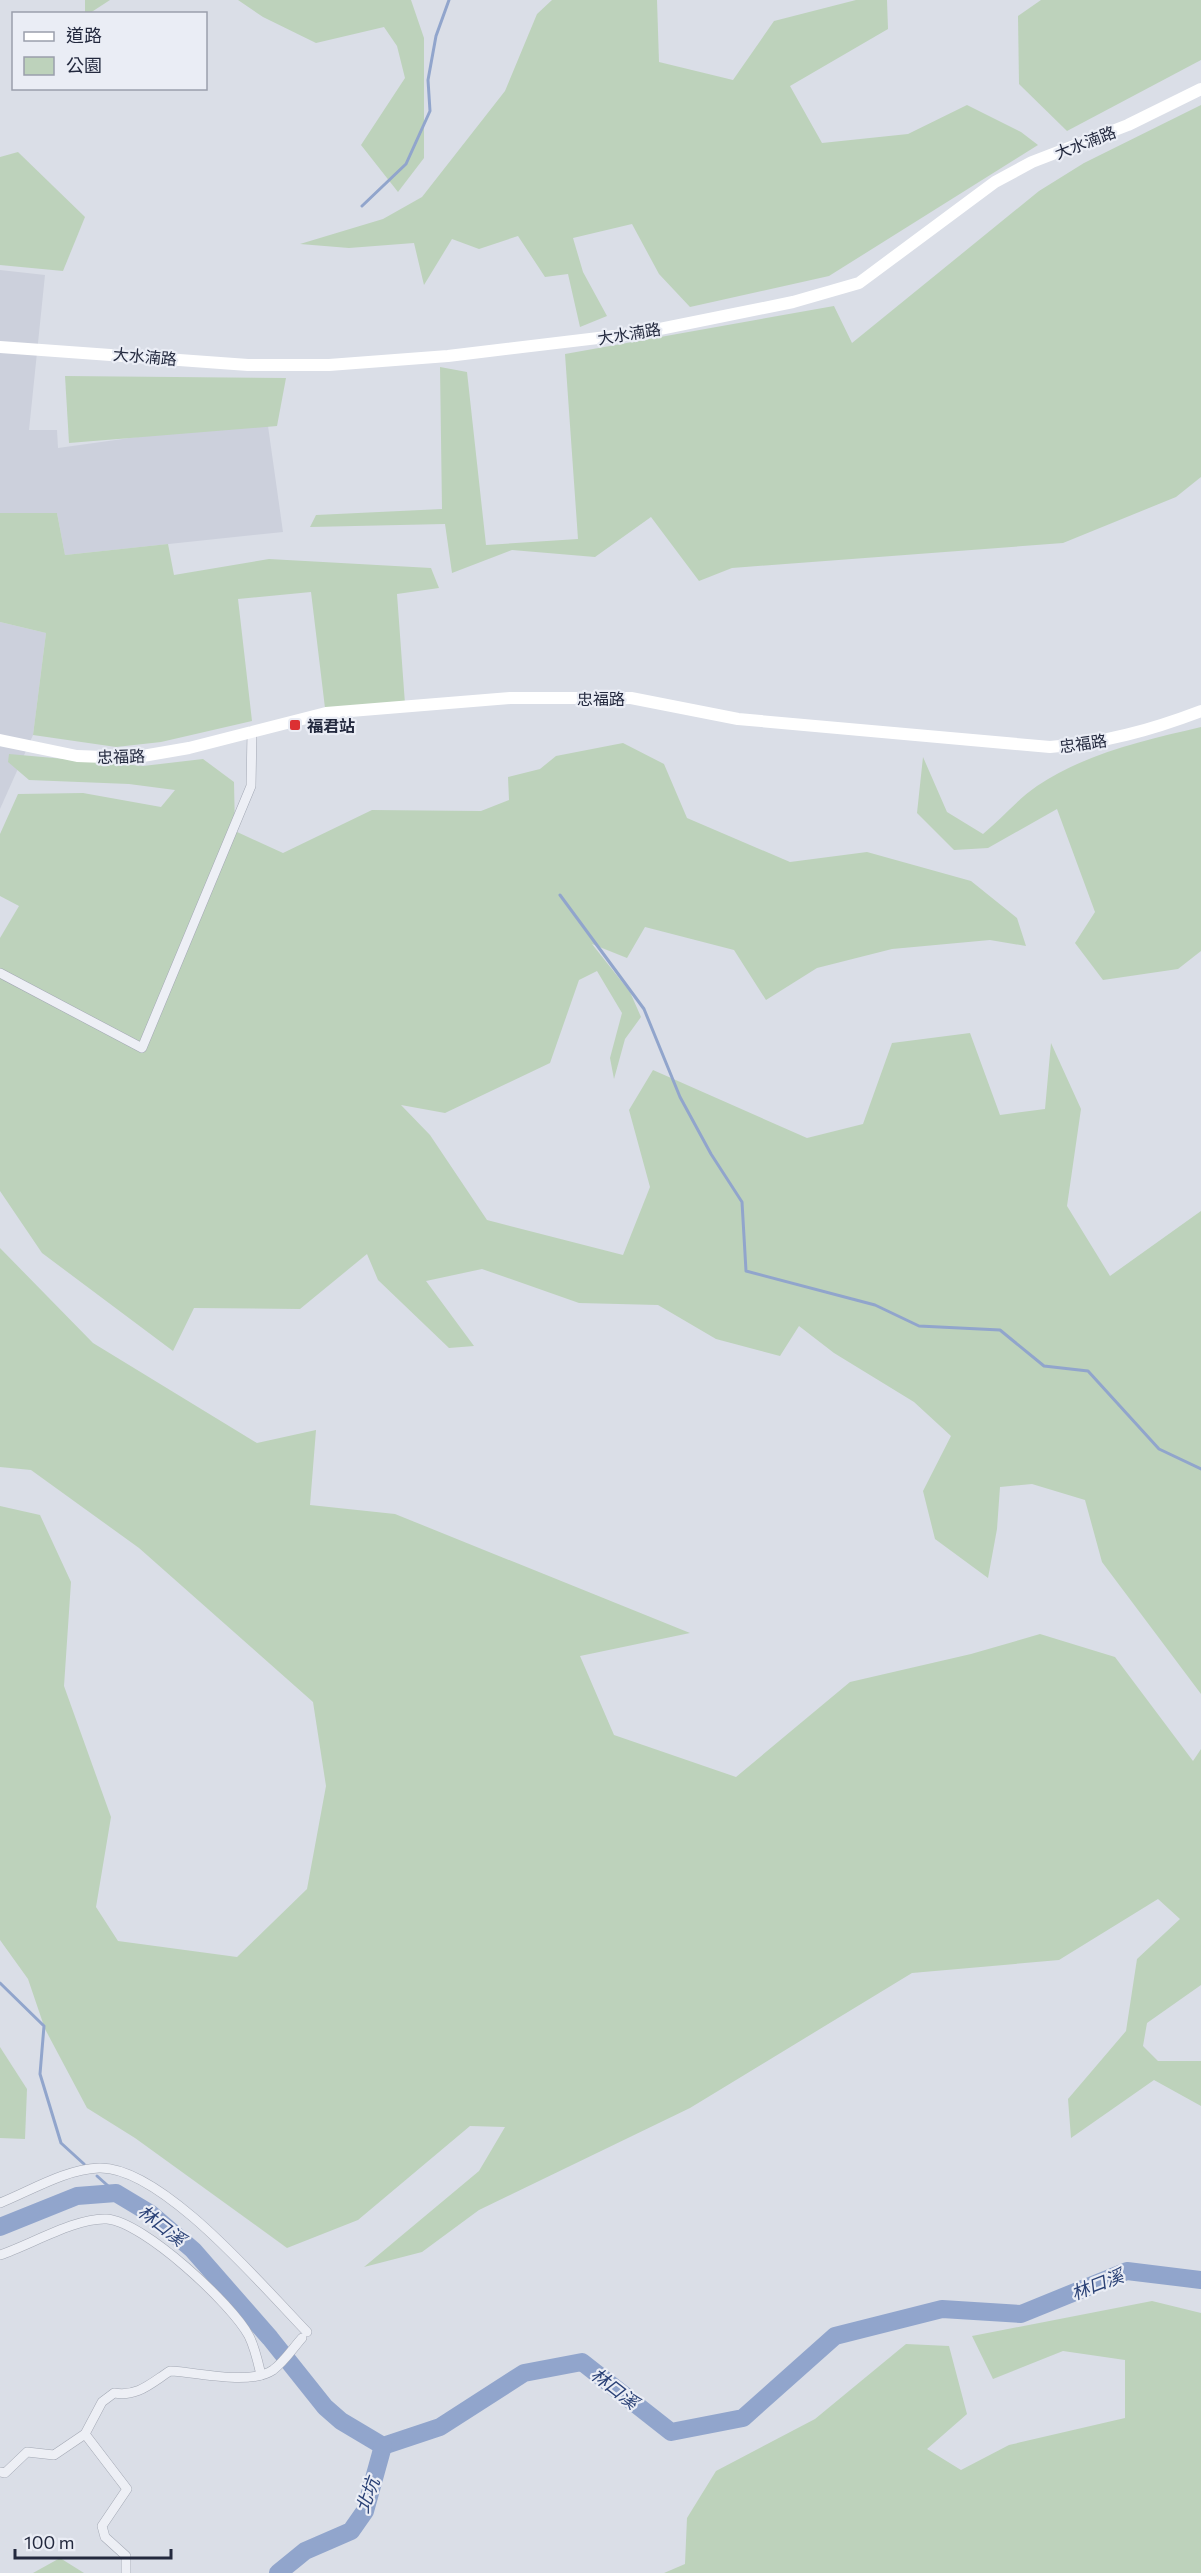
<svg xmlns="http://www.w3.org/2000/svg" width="1201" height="2573" font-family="Commissioner,'Noto Sans TC',sans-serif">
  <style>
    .built { fill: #ccd0dc }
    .green { fill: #bdd2bb }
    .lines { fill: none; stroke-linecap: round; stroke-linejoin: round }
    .stream { stroke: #91a5cc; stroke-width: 3 }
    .river { stroke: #91a5cc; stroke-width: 18 }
    .street-casing { stroke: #a3a8b4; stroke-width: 10 }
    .street { stroke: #edeff5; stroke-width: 9 }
    .secondary { stroke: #fff; stroke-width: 12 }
    .poi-dot { fill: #dc3033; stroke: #eaedf5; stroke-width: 2 }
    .labels { text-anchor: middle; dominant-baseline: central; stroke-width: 4.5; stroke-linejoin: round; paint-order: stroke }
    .street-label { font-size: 16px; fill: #23293e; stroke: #eaedf5 }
    .poi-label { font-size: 16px; font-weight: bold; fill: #23293e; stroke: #eaedf5; text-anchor: start }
    .water-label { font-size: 18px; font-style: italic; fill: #2a4176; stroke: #eaedf5 }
  </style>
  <rect width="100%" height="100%" fill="#dadee7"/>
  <!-- built -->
  <g class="built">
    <polygon points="0,270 45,275 29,430 57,430 58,448 267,419 283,532 65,555 57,513 0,513"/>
    <polygon points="0,622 46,633 33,735 0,809"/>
  </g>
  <!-- green -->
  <g class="green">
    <polygon points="85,0 110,0 90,13 85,14"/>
    <polygon points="238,0 411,0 424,38 424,158 398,192 361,145 405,78 397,46 384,27 316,43 263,17"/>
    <polygon points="552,0 657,0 659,62 733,80 774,21 856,0 887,0 888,29 790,86 822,143 908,134 967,105 1021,132 1038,145 829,276 690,307 659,274 632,224 573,238 583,272 607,316 580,327 568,274 545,277 518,236 479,249 452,239 424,285 414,243 349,248 300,244 383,219 422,197 505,91 537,14"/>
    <polygon points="1041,0 1201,0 1201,60 1067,131 1019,84 1018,16"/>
    <polygon points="1201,105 1201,477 1176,497 1063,543 732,568 699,581 651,517 595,557 512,550 452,573 445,524 310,527 316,515 442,509 440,367 467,372 486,545 578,539 565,354 834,306 852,343 1039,191 1084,163"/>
    <polygon points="18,152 85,217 63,271 0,265 0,157"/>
    <polygon points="65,376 286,378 277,426 69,443"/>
    <polygon points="0,513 57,513 65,555 168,544 174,575 269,559 431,568 439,588 397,594 405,704 325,708 311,592 238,599 252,721 161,742 116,747 33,735 46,633 0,622"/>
    <path d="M1201,727v224l-23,18 -75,11 -28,-37 20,-31 -38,-103 -69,39 -34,2 -37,-37 6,-56 24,55 36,22c18,-15 35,-35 54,-48 49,-33 109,-46 164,-59z"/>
    <polygon points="623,743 664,764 687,818 790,862 867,852 971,881 1017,918 1026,946 990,940 892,949 817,968 766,1000 734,950 645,927 627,958 592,944 630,992 641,1017 625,1039 614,1079 610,1058 622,1013 597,971 579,980 550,1063 445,1113 401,1105 430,1135 487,1220 623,1255 650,1187 629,1110 653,1070 807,1138 863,1124 892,1043 970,1033 1000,1115 1045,1109 1051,1043 1081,1109 1067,1206 1110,1276 1201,1211 1201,1694 1102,1562 1085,1500 1032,1484 1000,1487 997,1529 988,1578 935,1539 923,1491 951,1436 914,1402 834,1353 799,1326 780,1356 716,1339 658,1305 579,1303 482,1269 426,1281 474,1346 449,1348 378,1280 367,1254 300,1309 194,1308 173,1351 42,1253 0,1191 0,938 19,906 0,896 0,834 18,794 83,793 161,807 175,790 129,784 29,780 8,762 9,754 143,766 203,759 234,782 235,831 283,853 372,810 481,811 509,800 508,777 540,769 556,756"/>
    <polygon points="0,1248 93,1343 257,1443 316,1430 310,1505 395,1514 690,1633 580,1656 614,1735 736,1777 850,1682 971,1654 1040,1634 1115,1657 1193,1761 1201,1749 1201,1985 1147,2023 1143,2046 1158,2061 1201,2061 1201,2106 1154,2080 1071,2138 1068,2099 1126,2031 1137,1959 1180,1919 1158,1899 1059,1960 912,1973 690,2108 479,2210 422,2252 364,2267 479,2171 505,2127 470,2126 358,2220 287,2248 135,2138 87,2108 45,2029 28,1979 0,1940 0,1506 40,1515 71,1582 64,1686 111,1817 96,1907 118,1941 237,1957 307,1889 326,1786 313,1702 139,1548 31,1470 0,1467"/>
    <polygon points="0,2047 27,2089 25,2139 0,2138"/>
    <polygon points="1152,2301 1201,2313 1201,2573 664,2573 685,2564 687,2518 716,2471 815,2419 906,2344 949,2346 967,2414 927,2449 961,2470 1009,2445 1125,2418 1125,2360 1063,2351 993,2379 972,2336"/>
    <polygon points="60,2558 84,2573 33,2573"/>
  </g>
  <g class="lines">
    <!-- stream -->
    <g class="stream">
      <polyline points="362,206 406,164 430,111 428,80 436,36 449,0"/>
      <polyline points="560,895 644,1009 680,1097 711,1154 742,1202 746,1271 875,1305 919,1326 1000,1330 1044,1366 1088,1371 1159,1449 1201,1469"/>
      <polyline points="0,1983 44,2026 40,2074 61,2143 84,2164"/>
      <polyline points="97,2176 116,2193"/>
    </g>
    <!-- river -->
    <g class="river">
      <polyline points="0,2227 77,2196 116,2193 151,2214 193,2250 270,2338 325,2407 341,2421 383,2446 440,2427 524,2373 582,2362 671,2432 743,2418 835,2336 942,2309 1021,2314 1127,2271 1201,2280"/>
      <polyline points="278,2573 305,2551 351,2531 365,2511 383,2446"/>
    </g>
    <!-- street casing -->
    <g class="street-casing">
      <g id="street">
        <polyline points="0,973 142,1048 251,786 252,731"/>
        <path d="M0,2203c30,-12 66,-34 99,-35 63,-2 165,120 208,164"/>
        <path d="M0,2255c30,-10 77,-38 107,-36 37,3 125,85 142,117 6,12 9,26 12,39"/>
        <polyline points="0,2472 5,2473 27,2452 54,2455 85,2434"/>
        <path d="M126,2573v-17l-21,-19 -3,-11 25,-37 -42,-55 17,-32 12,-9c24,4 37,-10 56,-22 28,1 79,15 103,-1 11,-8 20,-22 29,-32"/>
      </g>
    </g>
    <!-- street -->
    <use href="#street" class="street"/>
    <!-- secondary -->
    <g class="secondary">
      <polyline points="0,347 248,365 329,365 448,356 640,333 793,302 859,283 995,182 1032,162 1128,125 1201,89"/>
      <path d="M0,740l77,16 54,2 58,-10 137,-35 184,-15h121l107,21 312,28c54,-4 101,-17 151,-36"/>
    </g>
  </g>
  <!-- markers -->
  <rect class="poi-dot" x="289" y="719" width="12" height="12" rx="3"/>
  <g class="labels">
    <!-- street labels -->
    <g class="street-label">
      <text transform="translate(1085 142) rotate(-21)">大水湳路</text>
      <text transform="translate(629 333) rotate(-9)">大水湳路</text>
      <text transform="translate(145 356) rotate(5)">大水湳路</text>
      <text x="601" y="698">忠福路</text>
      <text transform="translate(1083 743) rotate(-8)">忠福路</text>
      <text transform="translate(121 756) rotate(-2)">忠福路</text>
    </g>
    <!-- poi labels -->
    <g class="poi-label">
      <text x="307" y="725">福君站</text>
    </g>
    <!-- water labels -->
    <g class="water-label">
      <text transform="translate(162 2225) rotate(38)">林口溪</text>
      <text transform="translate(1097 2284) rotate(-21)">林口溪</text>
      <text transform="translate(615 2388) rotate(38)">林口溪</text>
      <text transform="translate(367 2495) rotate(-70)">北坑</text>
    </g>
  </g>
  <!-- legend -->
  <rect x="12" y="12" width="195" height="78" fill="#eaedf5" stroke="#9a9fac" stroke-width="1.5"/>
  <rect x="24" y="32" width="30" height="9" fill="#ffffff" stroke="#9a9fac" stroke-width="1.5"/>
  <text x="66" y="42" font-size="18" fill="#23293e">道路</text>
  <rect x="24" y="57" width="30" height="18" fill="#bdd2bb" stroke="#9a9fac" stroke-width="1.5"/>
  <text x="66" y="72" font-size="18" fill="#23293e">公園</text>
  <!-- scale -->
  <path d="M15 2549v9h156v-9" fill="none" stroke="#23293e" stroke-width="3"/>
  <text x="24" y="2549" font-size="18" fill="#23293e" stroke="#eaedf5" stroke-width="4.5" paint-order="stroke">100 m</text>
</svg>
